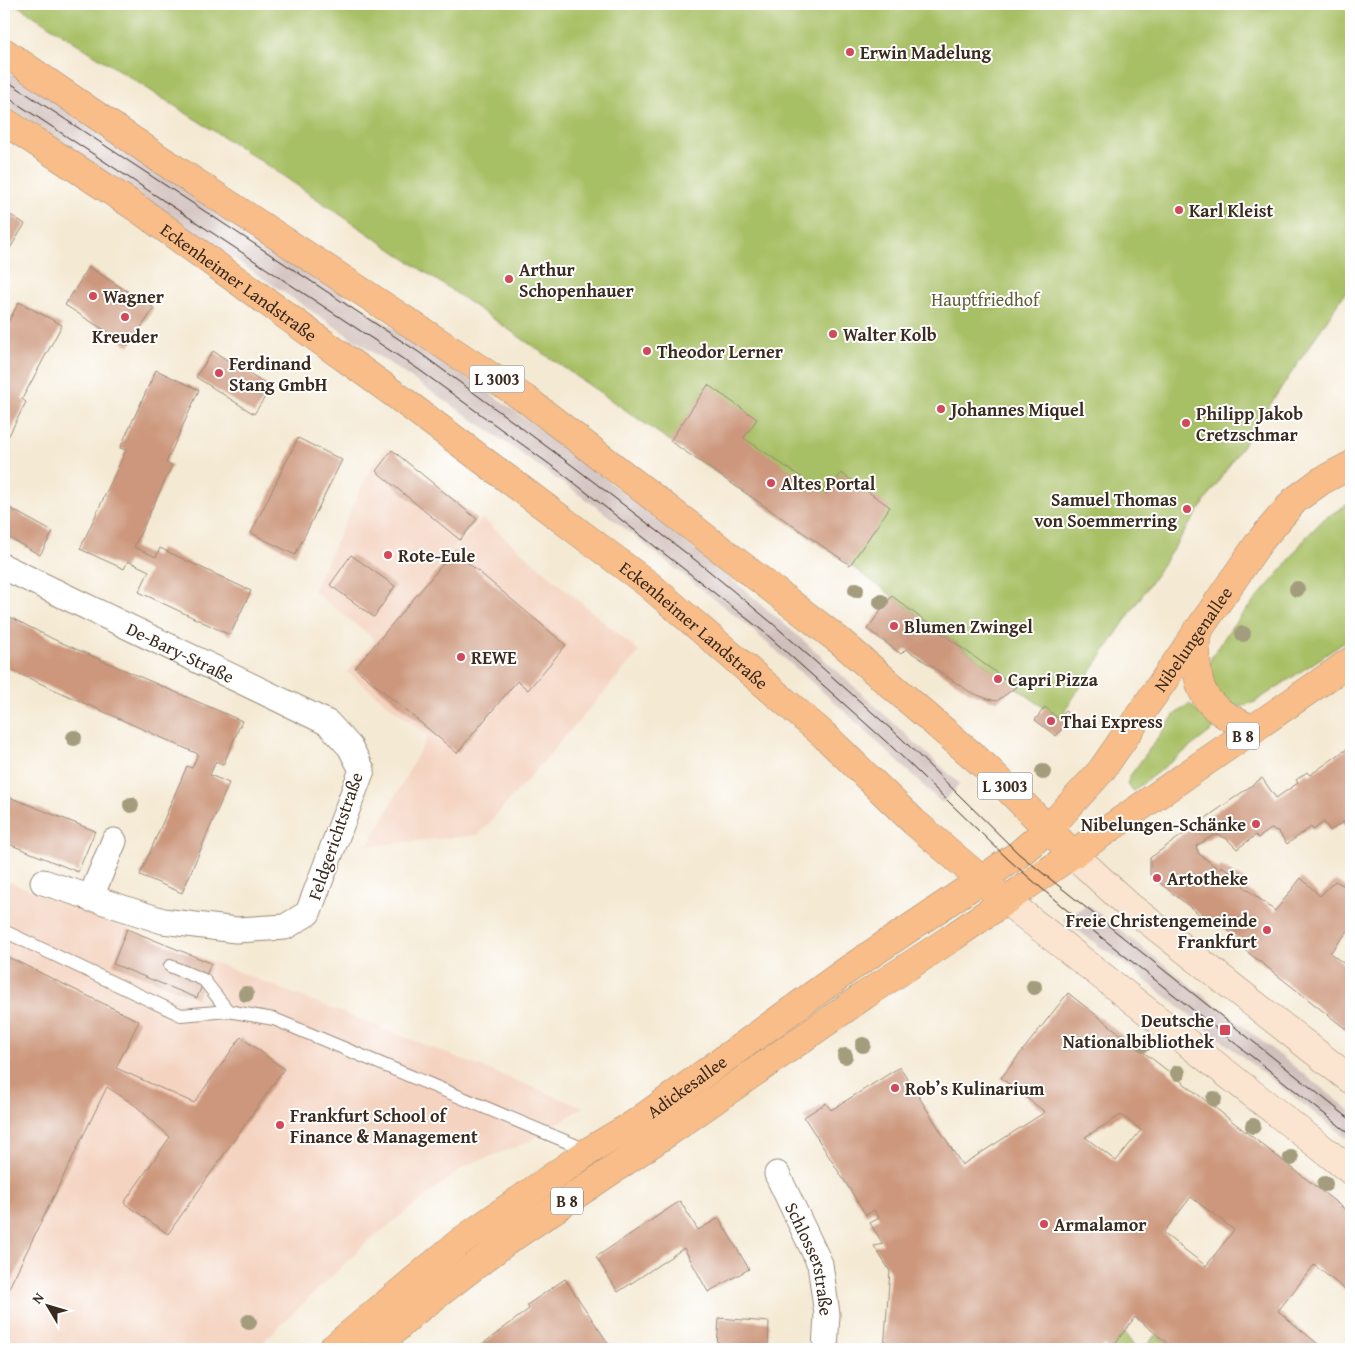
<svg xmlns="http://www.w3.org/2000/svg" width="1355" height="1353" font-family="'Gentium Book Plus',serif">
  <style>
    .built { fill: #f4d3c0 }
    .industrial { fill: #d0c0bc }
    .green { fill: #a8c065; stroke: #727542 }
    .building { fill: #cc977c; fill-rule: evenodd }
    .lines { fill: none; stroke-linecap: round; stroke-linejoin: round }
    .lane-casing { stroke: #988a78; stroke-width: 14 }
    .street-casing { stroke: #988a78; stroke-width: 27 }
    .secondary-casing { stroke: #988a78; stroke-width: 29 }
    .primary-casing { stroke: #988a78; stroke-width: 29 }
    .lane { stroke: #fff; stroke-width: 12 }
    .street { stroke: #fff; stroke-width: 25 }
    .secondary { stroke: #fce5d0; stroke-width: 28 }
    .primary { stroke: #f8bd89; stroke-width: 28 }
    .tram { stroke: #3b2a1e; stroke-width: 1 }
    .tree { fill: #a39d7d }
    .poi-dot { fill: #d1495b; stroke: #fff; stroke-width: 2 }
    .labels { text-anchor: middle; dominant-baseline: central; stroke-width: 4; stroke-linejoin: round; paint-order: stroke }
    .shield { fill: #fff; stroke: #766a62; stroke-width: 1 }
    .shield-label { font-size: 16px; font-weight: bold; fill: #3b2a1e }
    .poi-label { font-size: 18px; font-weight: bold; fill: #3b2a1e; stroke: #fff; text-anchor: start }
    .street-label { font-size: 18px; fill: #3b2a1e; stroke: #fff }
    .park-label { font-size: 18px; fill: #615e37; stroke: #fff }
  </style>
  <rect width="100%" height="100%" fill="#fff"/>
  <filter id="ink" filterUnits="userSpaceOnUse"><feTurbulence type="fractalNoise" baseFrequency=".02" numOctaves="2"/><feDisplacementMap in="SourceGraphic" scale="10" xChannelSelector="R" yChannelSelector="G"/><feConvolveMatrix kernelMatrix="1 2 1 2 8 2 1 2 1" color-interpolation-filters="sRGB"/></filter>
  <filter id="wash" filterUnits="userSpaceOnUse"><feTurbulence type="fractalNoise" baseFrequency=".0096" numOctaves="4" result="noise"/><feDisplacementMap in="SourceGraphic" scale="20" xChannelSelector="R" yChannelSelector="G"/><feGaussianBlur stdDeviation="1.12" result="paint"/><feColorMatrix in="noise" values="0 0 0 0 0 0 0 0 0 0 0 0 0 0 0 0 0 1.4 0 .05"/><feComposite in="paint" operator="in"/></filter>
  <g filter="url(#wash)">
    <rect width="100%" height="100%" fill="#f4e9d3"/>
    <!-- built -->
    <g class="built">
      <polygon points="386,448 392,450 477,519 419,590 482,518 639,652 479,835 368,846 428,736 347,672 375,640 313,591 370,469"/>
      <polygon points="4,880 583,1107 529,1142 465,1166 366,1243 256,1349 4,1349"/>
    </g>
    <!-- industrial -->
    <g class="industrial">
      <polygon points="4,69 68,109 491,394 573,453 708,559 811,647 960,784 942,803 841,708 742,621 601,510 472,419 4,104"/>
      <polygon points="1088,905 1351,1111 1351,1142 1108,951 1107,952 1063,919"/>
    </g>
    <!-- green -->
    <g class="green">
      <polygon points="15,4 1351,4 1351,284 1059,719 850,565 447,287 264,163"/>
      <polygon points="1351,502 1351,638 1255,702 1240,707 1228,704 1218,696 1209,672 1211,658 1233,625 1285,566 1306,537 1324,519"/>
      <polygon points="1190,704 1215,728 1133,791 1127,785 1130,776 1175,714"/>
      <polygon points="1124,1332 1136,1349 1111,1349"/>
      <polygon points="1155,1335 1165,1341 1170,1349 1144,1349"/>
    </g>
    <g id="blocks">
      <!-- building -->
      <g class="building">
        <polygon points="4,211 25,224 4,258"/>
        <polygon points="89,267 154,308 129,346 65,305"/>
        <polygon points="19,302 62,325 22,399 26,402 4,445 4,330"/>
        <polygon points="213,351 271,388 254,414 196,377"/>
        <polygon points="156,370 199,390 166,463 172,465 134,547 156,557 160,548 251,591 230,635 139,592 149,571 128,561 124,569 80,549 126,450 120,448"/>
        <polygon points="708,385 757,419 744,438 826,494 841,473 890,507 850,565 670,441"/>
        <polygon points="298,438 342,460 295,555 251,533"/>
        <polygon points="392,450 477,519 460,540 376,471"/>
        <polygon points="4,505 53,532 40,555 4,535"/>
        <polygon points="454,551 566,645 528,690 517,681 457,753 355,668"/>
        <polygon points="351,555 395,586 374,617 330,585"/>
        <polygon points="892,596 926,622 1016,687 997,701 988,699 970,692 906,649 901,654 867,629"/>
        <polygon points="4,614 53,639 242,721 223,765 216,761 210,775 229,783 182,893 140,875 187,766 192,768 198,754 4,667"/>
        <polygon points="1045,707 1059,719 1065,711 1072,716 1056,736 1035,720"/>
        <polygon points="1351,746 1351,821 1345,825 1343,822 1330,831 1324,822 1313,830 1311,827 1287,844 1278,831 1271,829 1258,838 1256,835 1237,849 1227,839 1219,835 1214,835 1196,846 1199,854 1219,869 1221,866 1246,881 1243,886 1275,911 1301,878 1320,896 1335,881 1351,889 1351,927 1330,953 1351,969 1351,1033 1245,950 1248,946 1218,923 1215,927 1150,875 1150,858 1262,778 1276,798 1298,783 1296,780 1307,772 1310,775"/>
        <polygon points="4,795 95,831 78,872 4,842"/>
        <polygon points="127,929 211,963 197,998 113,964"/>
        <polygon points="6,956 139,1021 116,1068 194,1103 241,1037 284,1069 168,1234 124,1203 170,1137 136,1106 107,1087 4,1298 4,960"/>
        <path d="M1068,993l283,221v80l-37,-29 -36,46 46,38h-154l-5,-8 -30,-24 -24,32h-5l-2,-3 -6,3h-214l6,-78 -16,-25 9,-2 -13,-21 9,-5 -5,-8 -8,5 -62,-98 22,-14 5,7 69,-43 62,98 83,-53 -44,-34zM1121,1115l20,15 -25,31 -31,-24zM1191,1197l43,33 -28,36 -43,-33z"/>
        <polygon points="680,1201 698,1230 719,1218 749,1269 708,1292 684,1248 618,1292 596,1257"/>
        <polygon points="565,1279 612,1349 556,1349 555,1347 552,1349 476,1349 529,1309 527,1305"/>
        <polygon points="719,1318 769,1322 768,1349 717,1349"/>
      </g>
    </g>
  </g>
  <g filter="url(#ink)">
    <use href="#blocks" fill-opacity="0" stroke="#988a78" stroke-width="1"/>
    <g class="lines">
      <!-- lane casing -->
      <g class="lane-casing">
        <g id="lane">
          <polyline points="4,931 181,1015 228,1011 274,1019 589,1151"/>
          <polyline points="170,966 204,980 228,1011"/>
        </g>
      </g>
      <!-- street casing -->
      <g class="street-casing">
        <g id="street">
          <path id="s1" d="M4,567l324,156 22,24 12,23 -54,143 -23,14 -49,3 -73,-9 -120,-39"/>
          <polyline points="90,899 114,841"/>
          <path id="s2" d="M777,1174l43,90 7,50 -2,35"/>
        </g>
      </g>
      <!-- secondary casing -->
      <g class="secondary-casing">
        <g id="secondary">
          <polyline points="1073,854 1128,905 1351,1080"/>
          <polyline points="1005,900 1351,1171"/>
        </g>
      </g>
      <!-- primary casing -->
      <g class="primary-casing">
        <g id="primary">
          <polyline points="4,52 163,161 527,400 841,642 987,768 1073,854"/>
          <path id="s3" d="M4,121l133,87 256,185 255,191 176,151 90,87 91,78"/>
          <path d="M1196,632c0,57 1,73 57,97"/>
          <path id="s4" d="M332,1349l129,-108 128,-90 45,-27 212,-153 135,-91 38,-26 29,-25 53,-58 159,-230 35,-41 26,-19 30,-16"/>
          <polyline points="374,1349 412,1314 506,1242 669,1132 865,995 953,937 1351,661"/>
        </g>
      </g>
      <!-- lane -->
      <use href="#lane" class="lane"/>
      <!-- street -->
      <use href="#street" class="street"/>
      <!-- secondary -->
      <use href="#secondary" class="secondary"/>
      <!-- primary -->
      <use href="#primary" class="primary"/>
      <!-- tram -->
      <g class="tram">
        <polyline points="4,79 420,353 573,466 703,566 772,623 901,738 1019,854 1351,1120"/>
        <polyline points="4,95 418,369 563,474 764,632 892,747 1009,860 1063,907 1351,1135"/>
      </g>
    </g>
    <!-- trees -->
    <g class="tree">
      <circle cx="1297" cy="589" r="8"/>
      <circle cx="856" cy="590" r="8"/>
      <circle cx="881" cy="602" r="8"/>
      <circle cx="1243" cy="634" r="8"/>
      <circle cx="74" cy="738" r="8"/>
      <circle cx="1043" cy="772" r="8"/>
      <circle cx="131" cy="805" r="8"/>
      <circle cx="1034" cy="987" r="8"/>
      <circle cx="246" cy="994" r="8"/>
      <circle cx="1144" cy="1044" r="8"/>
      <circle cx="863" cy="1045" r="8"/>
      <circle cx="845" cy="1056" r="8"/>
      <circle cx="1178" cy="1073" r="8"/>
      <circle cx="1214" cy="1099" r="8"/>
      <circle cx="1253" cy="1126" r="8"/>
      <circle cx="1291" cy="1158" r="8"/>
      <circle cx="1325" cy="1184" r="8"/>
      <circle cx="249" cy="1322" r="8"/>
    </g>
  </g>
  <!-- markers -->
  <g class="poi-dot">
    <circle cx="850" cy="52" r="5"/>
    <circle cx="1179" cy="210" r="5"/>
    <circle cx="509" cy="279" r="5"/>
    <circle cx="93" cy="296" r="5"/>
    <circle cx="125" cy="317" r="5"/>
    <circle cx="833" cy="334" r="5"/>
    <circle cx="647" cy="351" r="5"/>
    <circle cx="219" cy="373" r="5"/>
    <circle cx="941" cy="409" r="5"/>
    <circle cx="1186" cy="423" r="5"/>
    <circle cx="771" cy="483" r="5"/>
    <circle cx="1187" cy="509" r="5"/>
    <circle cx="388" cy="555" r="5"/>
    <circle cx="894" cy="626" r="5"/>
    <circle cx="461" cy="657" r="5"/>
    <circle cx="998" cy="679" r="5"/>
    <circle cx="1051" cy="721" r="5"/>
    <circle cx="1256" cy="824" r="5"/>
    <circle cx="1157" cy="878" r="5"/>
    <circle cx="1267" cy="930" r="5"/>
    <rect x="1219" y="1024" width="12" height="12" rx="2.5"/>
    <circle cx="895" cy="1088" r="5"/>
    <circle cx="280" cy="1125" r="5"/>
    <circle cx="1044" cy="1224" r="5"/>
  </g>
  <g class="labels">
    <!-- shield labels -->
    <g class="shield">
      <rect x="469.5" y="365.5" width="55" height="27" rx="4"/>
      <rect x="1227" y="722.5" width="32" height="27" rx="4"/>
      <rect x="977.5" y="772.5" width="55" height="27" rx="4"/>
      <rect x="551" y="1187.5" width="32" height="27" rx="4"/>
    </g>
    <g class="shield-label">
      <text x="497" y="379">L 3003</text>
      <text x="1243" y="736">B 8</text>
      <text x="1005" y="786">L 3003</text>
      <text x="567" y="1201">B 8</text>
    </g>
    <!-- poi labels -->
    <g class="poi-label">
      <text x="860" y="52">Erwin Madelung</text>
      <text x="1189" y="210">Karl Kleist</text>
      <text x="519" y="269">Arthur<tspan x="519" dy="21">Schopenhauer</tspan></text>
      <text x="103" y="296">Wagner</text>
      <text x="843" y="334">Walter Kolb</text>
      <text x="125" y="336" text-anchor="middle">Kreuder</text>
      <text x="657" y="351">Theodor Lerner</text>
      <text x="229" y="363">Ferdinand<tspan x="229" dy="21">Stang GmbH</tspan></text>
      <text x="951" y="409">Johannes Miquel</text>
      <text x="1196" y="413">Philipp Jakob<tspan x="1196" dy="21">Cretzschmar</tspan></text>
      <text x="781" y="483">Altes Portal</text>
      <text x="1177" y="499" text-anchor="end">Samuel Thomas<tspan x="1177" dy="21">von Soemmerring</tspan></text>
      <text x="398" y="555">Rote-Eule</text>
      <text x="904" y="626">Blumen Zwingel</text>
      <text x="471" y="657">REWE</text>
      <text x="1008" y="679">Capri Pizza</text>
      <text x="1061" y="721">Thai Express</text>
      <text x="1246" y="824" text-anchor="end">Nibelungen-Schänke</text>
      <text x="1167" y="878">Artotheke</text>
      <text x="1257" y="920" text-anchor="end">Freie Christengemeinde<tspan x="1257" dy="21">Frankfurt</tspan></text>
      <text x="1214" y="1020" text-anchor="end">Deutsche<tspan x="1214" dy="21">Nationalbibliothek</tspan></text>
      <text x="905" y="1088">Rob’s Kulinarium</text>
      <text x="290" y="1115">Frankfurt School of<tspan x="290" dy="21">Finance &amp; Management</tspan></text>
      <text x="1054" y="1224">Armalamor</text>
    </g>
    <!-- street labels -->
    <g class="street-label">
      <text stroke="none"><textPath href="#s3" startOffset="285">Eckenheimer Landstraße</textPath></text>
      <text stroke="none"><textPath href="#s3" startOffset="855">Eckenheimer Landstraße</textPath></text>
      <text stroke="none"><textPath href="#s4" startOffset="1125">Nibelungenallee</textPath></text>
      <text stroke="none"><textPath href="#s1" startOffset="196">De-Bary-Straße</textPath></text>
      <text transform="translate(335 836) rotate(-71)">Feldgerichtstraße</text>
      <text stroke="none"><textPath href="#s4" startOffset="442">Adickesallee</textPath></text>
      <text stroke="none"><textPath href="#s2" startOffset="92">Schlosserstraße</textPath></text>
    </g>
    <!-- park labels -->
    <g class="park-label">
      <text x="985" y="299">Hauptfriedhof</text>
    </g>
  </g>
  <!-- margin -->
  <rect width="1355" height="1353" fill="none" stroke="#fff" stroke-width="20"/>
  <!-- north arrow -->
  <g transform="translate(48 1306) rotate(308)" stroke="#ffffff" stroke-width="4" paint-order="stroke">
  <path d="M0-4L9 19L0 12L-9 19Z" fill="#3b2a1e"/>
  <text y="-8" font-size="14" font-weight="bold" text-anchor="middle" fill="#3b2a1e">N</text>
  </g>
</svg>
